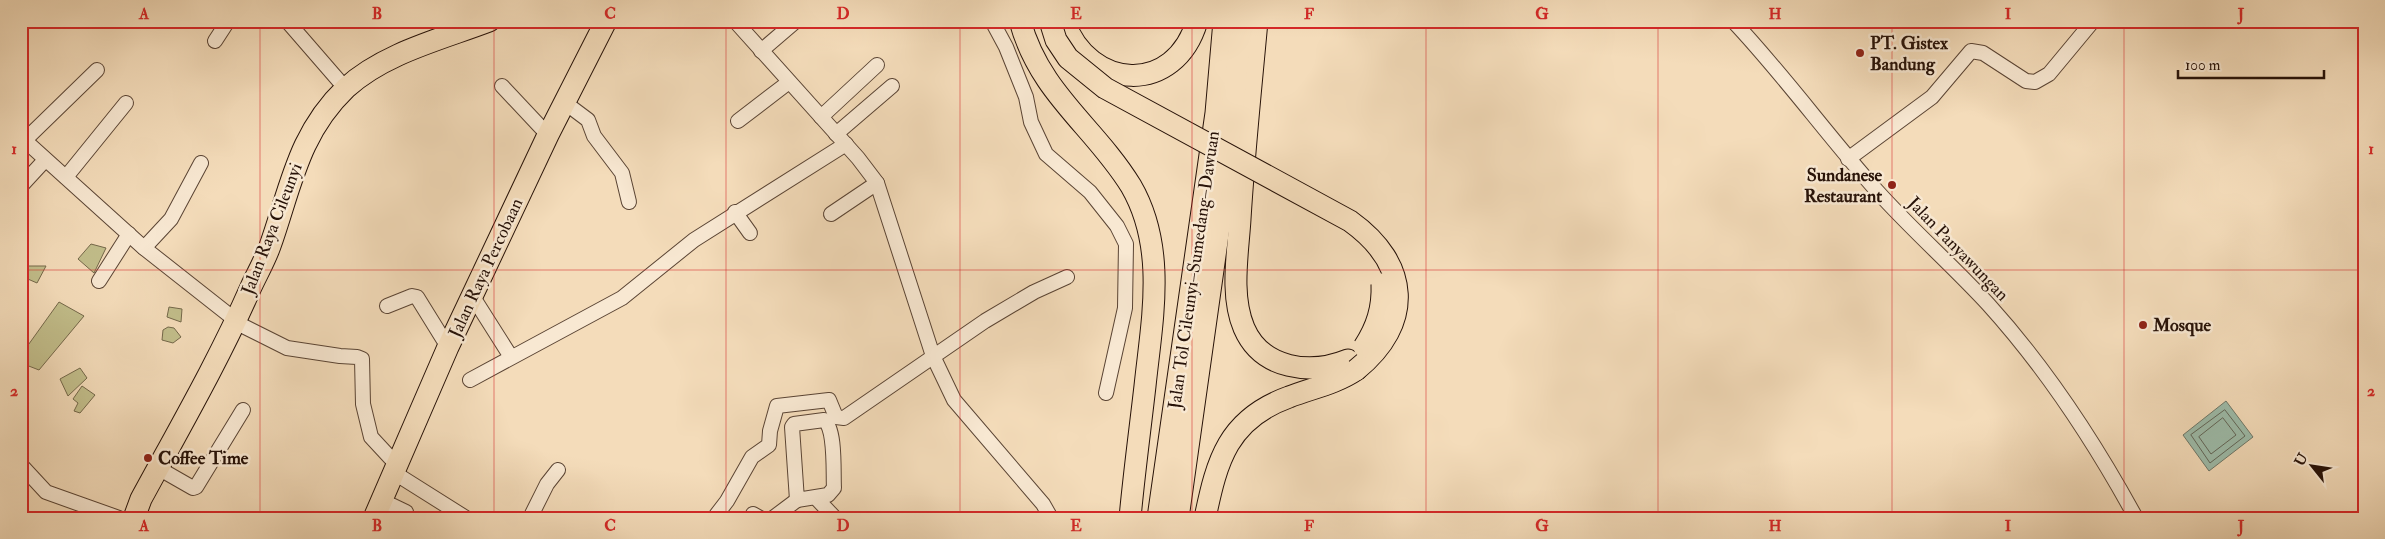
<svg xmlns="http://www.w3.org/2000/svg" width="2385" height="539" font-family="'IM FELL Double Pica',serif">
  <style>
    .green { fill: #c2be8b; stroke: #74684a }
    .water { fill: #9dbcaa; stroke: #6e7869 }
    .lines { fill: none; stroke-linecap: round; stroke-linejoin: round }
    .shore { stroke: #626759; stroke-width: 1 }
    .minor-casing { stroke: #5a4434; stroke-width: 16 }
    .highway-casing { stroke: #271208; stroke-width: 23 }
    .minor { stroke: #f8e8d2; stroke-width: 14 }
    .highway { stroke: #f4dcba; stroke-width: 21 }
    .highway-bridge-casing { stroke: #271208; stroke-width: 23; stroke-linecap: butt }
    .highway-bridge { stroke: #f4dcba; stroke-width: 21 }
    .grid { fill: none; stroke: #d62828; stroke-width: 1; stroke-opacity: 0.55 }
    .poi-dot { fill: #8f2418; stroke: #f8e8d2; stroke-width: 2 }
    .labels { text-anchor: middle; dominant-baseline: central; stroke-width: 5; stroke-linejoin: round; paint-order: stroke }
    .poi-label { font-size: 18px; font-weight: bold; fill: #271208; stroke: #f8e8d2; text-anchor: start }
    .street-label { font-size: 18px; fill: #271208; stroke: #f8e8d2 }
    .neatline { fill: none; stroke: #d62828; stroke-width: 2 }
    .grid-label { font-size: 16px; text-anchor: middle; font-weight: bold; fill: #d62828 }
  </style>
  <rect width="100%" height="100%" fill="#f4dcba"/>
  <filter id="stains"><feTurbulence type="fractalNoise" baseFrequency=".004" numOctaves="4"/><feColorMatrix values="0 0 0 0 .2 0 0 0 0 .09 0 0 0 0 .02 0 0 0 .5 -.17"/></filter>
  <radialGradient id="worn" r=".72"><stop offset=".6" stop-color="#630" stop-opacity="0"/><stop offset="1" stop-color="#630" stop-opacity=".3"/></radialGradient>
  <!-- green -->
  <g class="green">
    <polygon points="91,244 106,248 94,273 78,259"/>
    <polygon points="21,266 46,266 37,283 21,276"/>
    <polygon points="59,302 84,316 39,370 21,363 21,355"/>
    <polygon points="169,307 182,309 181,322 167,317"/>
    <polygon points="168,327 174,328 181,337 173,343 162,340 163,330"/>
    <polygon points="80,368 87,378 68,396 60,379"/>
    <polygon points="82,386 95,395 80,413 74,411 78,403 73,399"/>
  </g>
  <!-- water -->
  <polygon class="water" points="2226,401 2253,437 2209,471 2183,435"/>
  <g class="lines">
    <!-- shore -->
    <g class="shore">
      <polygon points="2225,410 2245,436 2210,463 2191,435"/>
      <polygon points="2223,418 2236,435 2211,454 2199,437"/>
    </g>
    <!-- minor casing -->
    <g class="minor-casing">
      <g id="minor">
        <polyline points="287,21 346,89"/>
        <polyline points="735,21 858,158 877,183 933,356 954,400 1043,504 1051,518"/>
        <polyline points="992,21 1006,47 1026,97 1031,122 1046,154 1090,192 1117,226 1126,244 1125,308 1106,393"/>
        <path d="M1733,21c51,54 94,114 144,170 35,39 75,74 111,113 58,64 107,139 148,214"/>
        <polyline points="215,41 228,21"/>
        <polyline points="761,51 796,21"/>
        <polyline points="502,86 548,135"/>
        <polyline points="564,102 588,120 594,136 622,173 629,202"/>
        <polyline points="821,117 877,65"/>
        <polyline points="738,121 789,82"/>
        <polyline points="836,134 892,86"/>
        <polyline points="21,137 144,248 243,326 287,348 340,356 357,357 362,359 363,404 371,437 396,464"/>
        <polyline points="25,140 97,70"/>
        <polyline points="1848,159 1932,97 1971,51 1983,53 2026,81 2035,82 2049,74 2093,21"/>
        <polyline points="66,177 126,103"/>
        <polyline points="21,186 45,160"/>
        <polyline points="735,212 750,233"/>
        <polyline points="831,214 877,183"/>
        <polyline points="144,248 171,219 201,163"/>
        <polyline points="99,281 129,234"/>
        <polyline points="473,297 511,357"/>
        <polyline points="387,306 412,296 417,297 448,347"/>
        <polyline points="470,380 622,298 694,240 846,144"/>
        <path d="M824,420c12,9 9,53 10,68l-6,7 -31,5 -5,-73 2,-3z"/>
        <polyline points="21,465 46,492 119,518"/>
        <polyline points="158,468 193,488 196,487 243,410"/>
        <polyline points="393,472 466,518"/>
        <polyline points="817,499 835,518"/>
        <polyline points="381,500 406,512"/>
        <polyline points="753,514 760,518"/>
        <polyline points="530,518 547,484 558,470"/>
        <polyline points="714,518 727,501 752,457 769,445 770,431 777,406 829,400 836,417 844,418 985,321 1034,292 1067,277"/>
        <polyline points="773,518 797,500"/>
      </g>
    </g>
    <!-- highway casing -->
    <g class="highway-casing">
      <g id="highway">
        <path d="M1020,21c20,73 74,105 111,165 36,62 21,133 14,200 -5,44 -11,88 -15,132"/>
        <path d="M1064,21c25,70 111,75 133,0"/>
        <path d="M1257,21c-6,66 -13,132 -17,198 -2,34 -10,76 4,109 18,42 67,47 104,32"/>
        <path d="M134,518l7,-19c38,-70 78,-139 110,-212 6,-13 14,-27 19,-41 21,-59 28,-112 76,-158 38,-35 96,-49 143,-67"/>
        <polyline points="374,518 448,347 548,135 606,21"/>
        <polyline points="1158,518 1216,113 1224,21"/>
        <polyline points="1178,518 1221,213 1242,21"/>
        <path d="M1205,518c12,-58 23,-99 84,-121 23,-9 46,-13 67,-27"/>
      </g>
    </g>
    <!-- minor -->
    <use href="#minor" class="minor"/>
    <!-- highway -->
    <use href="#highway" class="highway"/>
    <!-- highway-bridge casing -->
    <g class="highway-bridge-casing">
      <g id="highway-bridge">
        <path d="M1050,21l6,19 12,18 37,30 245,133c60,43 64,102 6,149"/>
        <path d="M1364,347c13,-20 19,-39 18,-63"/>
      </g>
    </g>
    <!-- highway-bridge -->
    <use href="#highway-bridge" class="highway-bridge"/>
  </g>
  <!-- grid -->
  <path class="grid" d="M260,21v497M494,21v497M726,21v497M960,21v497M1192,21v497M1426,21v497M1658,21v497M1892,21v497M2124,21v497M21,270h2343"/>
  <!-- markers -->
  <g class="poi-dot">
    <circle cx="1860" cy="53" r="5"/>
    <circle cx="1892" cy="185" r="5"/>
    <circle cx="2143" cy="325" r="5"/>
    <circle cx="148" cy="458" r="5"/>
  </g>
  <g class="labels">
    <!-- poi labels -->
    <g class="poi-label">
      <text x="1870" y="43">PT. Gistex<tspan x="1870" dy="21">Bandung</tspan></text>
      <text x="1882" y="175" text-anchor="end">Sundanese<tspan x="1882" dy="21">Restaurant</tspan></text>
      <text x="2153" y="325">Mosque</text>
      <text x="158" y="458">Coffee Time</text>
    </g>
    <!-- street labels -->
    <g class="street-label">
      <text transform="translate(272 229) rotate(-69)">Jalan Raya Cileunyi</text>
      <text transform="translate(1958 249) rotate(46)">Jalan Panyawungan</text>
      <text transform="translate(486 268) rotate(-65)">Jalan Raya Percobaan</text>
      <text transform="translate(1194 270) rotate(-82)">Jalan Tol Cileunyi–Sumedang–Dawuan</text>
    </g>
  </g>
  <!-- margin -->
  <rect width="2385" height="539" fill="none" stroke="#f4dcba" stroke-width="55"/>
  <!-- north arrow -->
  <g transform="translate(2312 466) rotate(300)" stroke="#f8e8d2" stroke-width="4" paint-order="stroke">
  <path d="M0-4L9 19L0 12L-9 19Z" fill="#271208"/>
  <text y="-8" font-size="14" font-weight="bold" text-anchor="middle" fill="#271208">U</text>
  </g>
  <!-- scale -->
  <path d="M2178 70v8h146v-8" fill="none" stroke="#271208" stroke-width="2.5"/>
  <text x="2185" y="70" font-size="15" fill="#271208" stroke="#f8e8d2" stroke-width="4" paint-order="stroke">100 m</text>
  <rect x="28" y="28" width="2330" height="484" class="neatline"/>
  <g class="grid-label">
    <text x="144" y="19">A</text>
    <text x="377" y="19">B</text>
    <text x="610" y="19">C</text>
    <text x="843" y="19">D</text>
    <text x="1076" y="19">E</text>
    <text x="1309" y="19">F</text>
    <text x="1542" y="19">G</text>
    <text x="1775" y="19">H</text>
    <text x="2008" y="19">I</text>
    <text x="2241" y="19">J</text>
    <text x="14" y="154">1</text>
    <text x="2371" y="154">1</text>
    <text x="14" y="396">2</text>
    <text x="2371" y="396">2</text>
    <text x="144" y="531">A</text>
    <text x="377" y="531">B</text>
    <text x="610" y="531">C</text>
    <text x="843" y="531">D</text>
    <text x="1076" y="531">E</text>
    <text x="1309" y="531">F</text>
    <text x="1542" y="531">G</text>
    <text x="1775" y="531">H</text>
    <text x="2008" y="531">I</text>
    <text x="2241" y="531">J</text>
  </g>
  <rect width="100%" height="100%" filter="url(#stains)"/>
  <rect width="100%" height="100%" fill="url(#worn)"/>
</svg>
